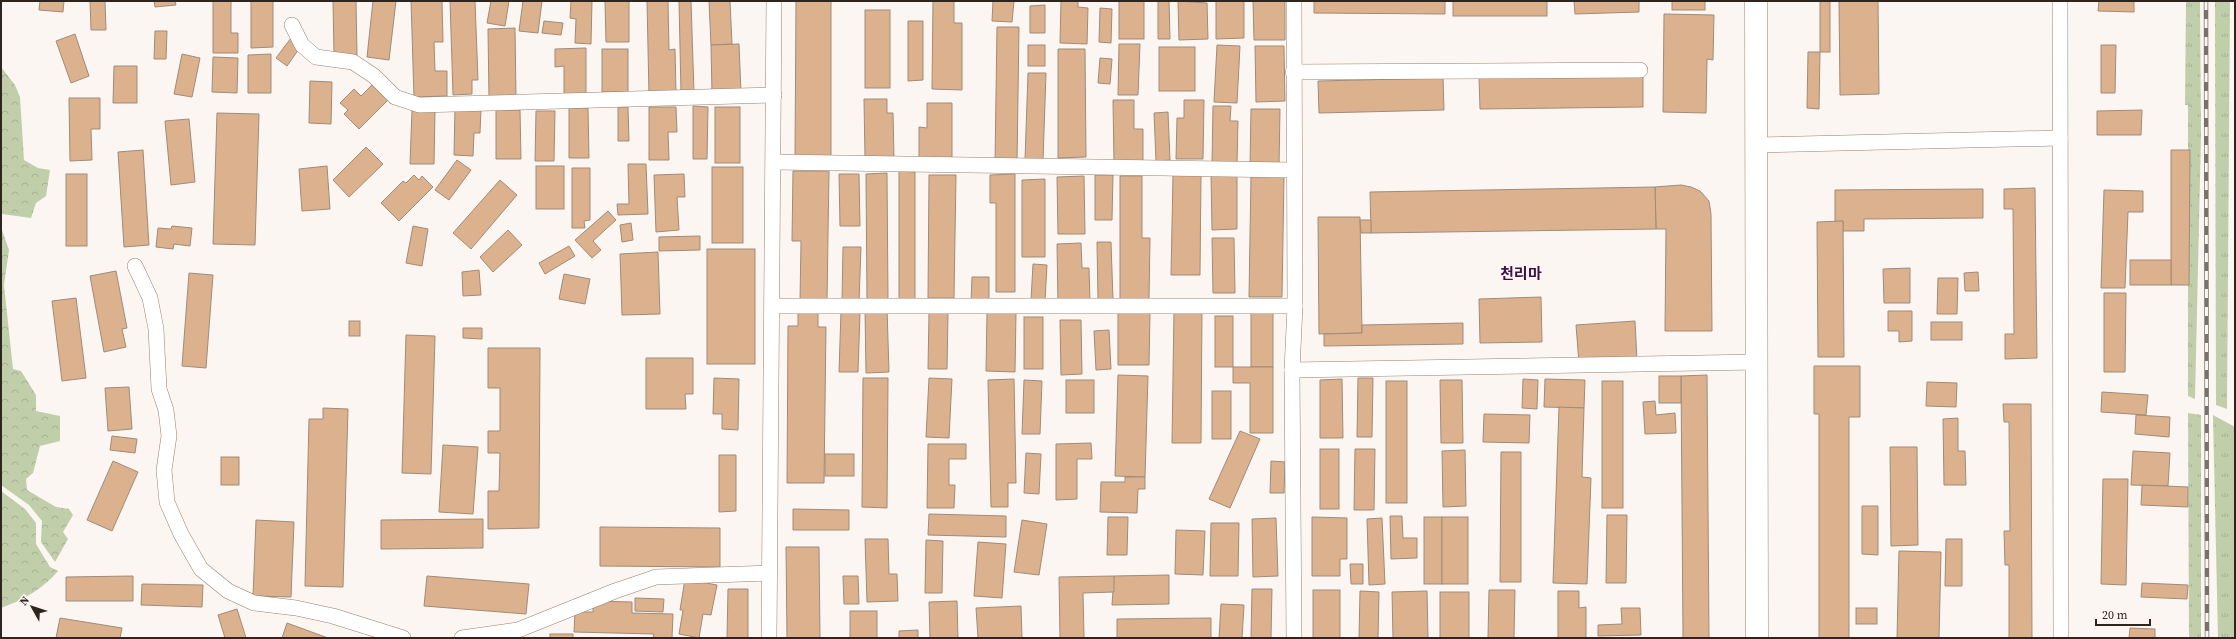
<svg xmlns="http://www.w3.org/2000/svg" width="2236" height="639" font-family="'Source Serif 4','Noto Sans KR',serif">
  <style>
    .grass { fill: url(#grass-tufts) }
    .forest { fill: url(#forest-crowns) }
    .building { fill: #dcb18e; stroke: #a18b78 }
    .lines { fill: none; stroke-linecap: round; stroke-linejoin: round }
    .street-casing { stroke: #98816f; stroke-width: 16 }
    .primary-casing { stroke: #98816f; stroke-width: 23 }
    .street { stroke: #fff; stroke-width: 15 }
    .primary { stroke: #fff; stroke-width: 22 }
    .rail-casing { stroke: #79726c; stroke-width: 4.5 }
    .rail { stroke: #fbf6f2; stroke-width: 3; stroke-dasharray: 9; stroke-linecap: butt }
    .labels { text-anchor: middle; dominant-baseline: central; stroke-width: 4; stroke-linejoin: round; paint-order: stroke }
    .district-label { font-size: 15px; font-weight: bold; fill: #3d1346; stroke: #fbf6f2 }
  </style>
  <defs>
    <pattern id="grass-tufts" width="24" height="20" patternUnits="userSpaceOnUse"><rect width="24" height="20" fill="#c0cfaa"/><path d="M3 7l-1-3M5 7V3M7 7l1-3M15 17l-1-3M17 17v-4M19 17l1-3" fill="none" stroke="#a5b292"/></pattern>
    <pattern id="forest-crowns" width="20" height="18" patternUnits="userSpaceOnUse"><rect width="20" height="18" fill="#c0cfaa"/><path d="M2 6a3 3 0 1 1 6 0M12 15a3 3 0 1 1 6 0" fill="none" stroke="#a5b292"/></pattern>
  </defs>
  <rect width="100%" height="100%" fill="#fbf6f2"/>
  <!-- grass -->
  <g class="grass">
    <polygon points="2186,1 2200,1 2201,135 2195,399 2188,396 2188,105 2185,105"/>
    <polygon points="2215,1 2230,1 2227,409 2216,405"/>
    <polygon points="2188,413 2201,415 2201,638 2189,638"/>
    <polygon points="2213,415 2235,427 2235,638 2218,638"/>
  </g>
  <!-- forest -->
  <g class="forest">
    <polygon points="1,67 15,85 20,97 24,160 38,168 50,170 46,196 36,203 31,218 2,214 1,227 9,250 4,285 13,369 21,371 36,395 36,411 60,416 60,441 40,446 33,473 26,479 27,490 56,507 69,509 73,515 63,532 68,539 55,562 41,542 42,521 29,505 1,485"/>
    <path d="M1,491l24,18 11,14v21l14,23 8,4c-15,18 -35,29 -57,37z"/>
  </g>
  <!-- building -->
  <g class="building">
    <polygon points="40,1 64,1 63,12 39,10"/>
    <polygon points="90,1 105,1 106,30 91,30"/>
    <polygon points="154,1 175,1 176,5 155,7"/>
    <polygon points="213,1 231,1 231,33 238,33 238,53 213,53"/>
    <polygon points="251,1 273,1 273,47 251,48"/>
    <polygon points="333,1 356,1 357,55 334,55"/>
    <polygon points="373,1 396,1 389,60 367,57"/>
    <polygon points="411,1 442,1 443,42 434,42 435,71 447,71 447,96 414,97"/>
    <polygon points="450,1 475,1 478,80 472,80 472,94 453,95"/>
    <polygon points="491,1 509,1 505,26 487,23"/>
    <polygon points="523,1 542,1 538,33 519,31"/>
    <polygon points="571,1 592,1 591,44 575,43 576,19 570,18"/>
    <polygon points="605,1 629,1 629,42 606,42"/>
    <polygon points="647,1 668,1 669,50 675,49 676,94 649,95"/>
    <polygon points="679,1 691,1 694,93 681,93"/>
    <polygon points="709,1 730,1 732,44 711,45"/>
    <polygon points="796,1 831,1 831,158 795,158"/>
    <polygon points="933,1 954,1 954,23 962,23 962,90 932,89"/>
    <polygon points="993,1 1014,1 1012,22 992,21"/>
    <polygon points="1061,1 1078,1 1078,7 1088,8 1087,44 1060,43"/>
    <rect x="1119" y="1" width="25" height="38"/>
    <polygon points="1158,1 1169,1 1170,39 1158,39"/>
    <polygon points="1178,1 1207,3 1208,39 1179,40"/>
    <polygon points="1216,1 1244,1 1244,38 1216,39"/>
    <polygon points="1253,1 1285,1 1285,40 1254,40"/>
    <polygon points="1314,1 1445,1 1445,14 1314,13"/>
    <rect x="1453" y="1" width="94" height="15"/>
    <polygon points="1574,1 1639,1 1639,12 1575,14"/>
    <rect x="1672" y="1" width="33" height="9"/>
    <rect x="1820" y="1" width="10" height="51"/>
    <polygon points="1839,1 1878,1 1879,94 1840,95"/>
    <polygon points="2099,1 2134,1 2134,12 2098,11"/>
    <polygon points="1045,5 1045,33 1030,33 1030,6"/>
    <polygon points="1100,8 1112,9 1111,43 1099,42"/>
    <rect x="865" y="10" width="25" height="78"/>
    <polygon points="1664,14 1714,15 1713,60 1707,59 1706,113 1663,112"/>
    <polygon points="544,21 563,23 561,35 542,33"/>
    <polygon points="908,21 923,21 923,80 908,81"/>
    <polygon points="997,27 1019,27 1017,163 995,163"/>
    <polygon points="515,28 516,98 489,98 488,29"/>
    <polygon points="155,31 167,31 166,59 154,59"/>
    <polygon points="75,34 89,76 71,83 56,41"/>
    <polygon points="291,38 301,46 287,66 276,58"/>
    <polygon points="739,44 741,93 712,94 711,45"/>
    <polygon points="1119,44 1140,44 1138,95 1118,95"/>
    <rect x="1028" y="45" width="17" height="21"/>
    <polygon points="1217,45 1240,46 1237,103 1214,102"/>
    <polygon points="2101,45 2116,45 2115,93 2101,93"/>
    <polygon points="1255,46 1284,46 1285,101 1256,102"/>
    <rect x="1159" y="47" width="36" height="44"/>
    <polygon points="586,48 586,94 564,94 564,66 555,67 555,49"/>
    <rect x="602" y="49" width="26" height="43"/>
    <polygon points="1058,49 1085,49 1086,157 1058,158"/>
    <polygon points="1808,52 1820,52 1819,109 1807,108"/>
    <polygon points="182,54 200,58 192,97 174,94"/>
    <polygon points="271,54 271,93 248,93 248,55"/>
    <polygon points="213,57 238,58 237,93 212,92"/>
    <polygon points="1100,58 1112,59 1110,84 1098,83"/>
    <polygon points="114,66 137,66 137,103 113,103"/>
    <polygon points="1028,73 1046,73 1043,161 1025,160"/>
    <polygon points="1643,76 1643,107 1480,109 1479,77"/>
    <polygon points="1443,78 1444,110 1319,113 1318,81"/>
    <polygon points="310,81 332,82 331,124 309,123"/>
    <polygon points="372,85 388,100 359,129 344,114 348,110 340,103 354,89 361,96"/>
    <polygon points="69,98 100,98 100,129 91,129 92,160 70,161"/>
    <polygon points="864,99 887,99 887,113 893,113 894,159 865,159"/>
    <polygon points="1113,100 1134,100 1134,129 1143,129 1143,163 1114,163"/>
    <polygon points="1184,100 1204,100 1203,159 1176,159 1177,118 1184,118"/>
    <polygon points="927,103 952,103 952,161 919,160 919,127 927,128"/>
    <polygon points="693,106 708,107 707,159 693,159"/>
    <polygon points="1213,106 1231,106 1230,121 1238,121 1237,164 1212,163"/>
    <polygon points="618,107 628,107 629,141 618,141"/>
    <polygon points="649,107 676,107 677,132 668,132 669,160 649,160"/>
    <rect x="715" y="107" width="25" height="56"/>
    <polygon points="455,108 481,108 480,133 474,133 473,156 454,155"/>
    <polygon points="569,108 588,108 589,158 569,158"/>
    <polygon points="1251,109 1280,109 1279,167 1250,167"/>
    <polygon points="412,110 435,110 434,164 410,164"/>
    <polygon points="496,110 520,110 521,159 496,159"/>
    <polygon points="2142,110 2141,135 2097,135 2097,111"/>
    <polygon points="536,111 555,111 554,161 535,161"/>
    <polygon points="1168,112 1170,160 1156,161 1154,113"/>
    <polygon points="217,113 259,114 255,245 213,244"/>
    <polygon points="189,119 195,182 171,185 165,121"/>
    <polygon points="366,147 383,164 349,197 333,180"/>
    <polygon points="143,150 149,245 124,247 118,152"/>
    <polygon points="2171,150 2190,150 2189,285 2171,285"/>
    <polygon points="457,160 471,170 449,200 435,190"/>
    <polygon points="628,164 646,164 648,214 618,215 617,204 629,204"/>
    <polygon points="327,166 330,209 302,211 299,169"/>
    <rect x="536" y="166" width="28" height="43"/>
    <rect x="712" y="167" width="31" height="76"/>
    <polygon points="572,168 590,168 590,220 584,221 585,228 572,228"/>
    <polygon points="793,171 829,171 827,302 800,302 801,241 792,241"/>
    <polygon points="899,171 915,172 915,300 899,300"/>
    <polygon points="887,173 888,301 867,301 866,174"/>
    <rect x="66" y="174" width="21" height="72"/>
    <polygon points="684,174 685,197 677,197 679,230 656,232 654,175"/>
    <polygon points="839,174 859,174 860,226 840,226"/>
    <polygon points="1015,174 1015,292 996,292 996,203 990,203 990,175"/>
    <polygon points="1211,174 1237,174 1237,229 1212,230"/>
    <polygon points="414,175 419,180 422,176 433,187 399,221 381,203 403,181 406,183"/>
    <polygon points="929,175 956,175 954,298 928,298"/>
    <polygon points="1095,175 1113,175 1112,220 1095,220"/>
    <polygon points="1173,175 1201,175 1200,275 1171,275"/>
    <polygon points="1251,175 1284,176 1282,297 1249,297"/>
    <polygon points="1084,176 1085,234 1058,234 1057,177"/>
    <polygon points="1120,176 1142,176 1142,238 1150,238 1149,300 1120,299"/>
    <polygon points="1045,179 1045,257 1022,257 1022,180"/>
    <polygon points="500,180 517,195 471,249 453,233"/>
    <polygon points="1681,185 1691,187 1700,191 1709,201 1711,214 1712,331 1665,331 1666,229 1656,229 1655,187"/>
    <polygon points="1655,187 1656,229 1371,233 1370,192"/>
    <polygon points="2035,188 2037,358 2005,359 2005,334 2014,334 2013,209 2004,209 2004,189"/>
    <polygon points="1983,189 1983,218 1864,219 1864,231 1843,231 1843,221 1835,222 1835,190"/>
    <polygon points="2104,190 2143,191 2143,212 2128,212 2125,288 2101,288"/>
    <polygon points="608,211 616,220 593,241 601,250 592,258 575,240"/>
    <polygon points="1318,217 1360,217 1362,333 1319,334"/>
    <polygon points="1360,220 1371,220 1371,233 1361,233"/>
    <polygon points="1843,221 1844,357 1818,357 1817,222"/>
    <polygon points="631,223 633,240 622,242 620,225"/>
    <polygon points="172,226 192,228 190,246 174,244 173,249 156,247 158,228 171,229"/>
    <polygon points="413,226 428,229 422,266 406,263"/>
    <polygon points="508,230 522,245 493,272 480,257"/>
    <polygon points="700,236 700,250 659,251 659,237"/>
    <polygon points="1212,238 1234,238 1235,293 1213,293"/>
    <polygon points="1097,242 1111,242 1113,299 1098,300"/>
    <polygon points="1081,243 1082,268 1089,268 1090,302 1058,303 1057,244"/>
    <polygon points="569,246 575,256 545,274 539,263"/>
    <polygon points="843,247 861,247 859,302 842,302"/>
    <rect x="707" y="249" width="48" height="115"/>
    <polygon points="658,252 660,314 622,315 620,254"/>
    <rect x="2130" y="260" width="41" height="25"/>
    <polygon points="1033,264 1047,265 1045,301 1031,300"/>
    <polygon points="1910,268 1910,303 1884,303 1883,269"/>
    <polygon points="479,270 481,295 463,296 462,272"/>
    <polygon points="116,271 127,328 122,329 126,347 104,352 90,276"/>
    <polygon points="1978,272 1979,291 1965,291 1964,273"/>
    <polygon points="189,273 213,275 206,368 182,366"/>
    <polygon points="564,274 590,279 585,304 559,299"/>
    <polygon points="972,277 989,277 989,302 971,302"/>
    <polygon points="1938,278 1958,278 1957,314 1937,314"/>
    <polygon points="2104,293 2126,293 2125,372 2104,372"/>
    <polygon points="1541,297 1542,342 1480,343 1479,299"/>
    <polygon points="76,298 86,378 62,381 52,301"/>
    <polygon points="887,308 889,372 866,373 865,309"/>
    <polygon points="1174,310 1202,310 1201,443 1172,443"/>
    <polygon points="841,311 860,312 858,372 839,372"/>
    <rect x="1251" y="311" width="22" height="56"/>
    <polygon points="1888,311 1912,311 1912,341 1899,342 1899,331 1888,331"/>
    <polygon points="798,312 818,312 818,327 826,327 824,483 787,483 788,326 798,326"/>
    <polygon points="1118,312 1150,312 1149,365 1118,365"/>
    <polygon points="929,313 948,313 947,369 928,369"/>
    <polygon points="987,313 1016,313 1015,372 986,371"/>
    <rect x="1215" y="316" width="18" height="51"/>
    <rect x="1024" y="317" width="19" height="52"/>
    <polygon points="1060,320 1081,320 1082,374 1061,375"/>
    <rect x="349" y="321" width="11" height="15"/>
    <polygon points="1635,321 1637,360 1579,363 1576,325"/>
    <rect x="1931" y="322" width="31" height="18"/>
    <polygon points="1463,323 1463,344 1324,346 1324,334 1362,333 1362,325"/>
    <polygon points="463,328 482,328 482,339 463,338"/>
    <polygon points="1109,330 1111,369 1096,370 1094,331"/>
    <polygon points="406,335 435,336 431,474 402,473"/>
    <polygon points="488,348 540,348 539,528 488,529 488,491 499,491 500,453 488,453 488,431 500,431 500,388 488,388"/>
    <polygon points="646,358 693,358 693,394 685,394 686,409 646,409"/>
    <polygon points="1814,366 1860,366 1860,417 1849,417 1849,638 1819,638 1819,414 1814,414"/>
    <polygon points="1233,367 1273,367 1273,433 1250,433 1250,383 1233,383"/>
    <polygon points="1118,375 1148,376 1145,477 1115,476"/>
    <polygon points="1707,375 1709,638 1683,638 1681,376"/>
    <rect x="1659" y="376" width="22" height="27"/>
    <polygon points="714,378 739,379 738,430 722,429 722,414 713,414"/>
    <polygon points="863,378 888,378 887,508 862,507"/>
    <polygon points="929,378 952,379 949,438 926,437"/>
    <polygon points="1358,378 1373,378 1372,437 1357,437"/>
    <polygon points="1014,379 1016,483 1008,483 1008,507 991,507 988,380"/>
    <polygon points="1342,379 1343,438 1320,438 1320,380"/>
    <polygon points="1523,379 1538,380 1537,409 1522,408"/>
    <polygon points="1545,379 1585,380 1584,408 1544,407"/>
    <polygon points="1024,380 1042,381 1040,434 1022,434"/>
    <rect x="1066" y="380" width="28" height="33"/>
    <polygon points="1440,380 1462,380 1463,443 1441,443"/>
    <rect x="1386" y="381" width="21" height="122"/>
    <rect x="1602" y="381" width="21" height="127"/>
    <polygon points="1927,382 1957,383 1956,407 1926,406"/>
    <polygon points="129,387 132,429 108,431 105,388"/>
    <rect x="1212" y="391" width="19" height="48"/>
    <polygon points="2102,392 2148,395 2146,415 2101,412"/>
    <polygon points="1655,401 1656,415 1675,413 1676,433 1645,434 1643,402"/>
    <polygon points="2003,404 2031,404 2032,638 2009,638 2009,565 2005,565 2004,531 2010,531 2009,422 2004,422"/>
    <polygon points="1559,407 1584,408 1582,477 1591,478 1587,584 1553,583"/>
    <polygon points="323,408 348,409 343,587 305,586 309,419 323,419"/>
    <polygon points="1484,414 1530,415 1529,443 1483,442"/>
    <polygon points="2136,415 2170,417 2169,437 2135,434"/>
    <polygon points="1958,418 1958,451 1965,451 1966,485 1944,485 1943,419"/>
    <polygon points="1240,431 1260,439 1230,508 1209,499"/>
    <polygon points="112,436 137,439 135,453 110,450"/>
    <polygon points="1091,443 1092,459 1077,459 1077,499 1056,500 1056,444"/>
    <polygon points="928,444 966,444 966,459 949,459 949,485 955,485 954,508 927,508"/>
    <polygon points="443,445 478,447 473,514 439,512"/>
    <polygon points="1890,447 1917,447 1918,545 1891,546"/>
    <rect x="1320" y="449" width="19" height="60"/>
    <polygon points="1355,449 1375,449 1374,510 1354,510"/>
    <polygon points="1465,450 1466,506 1443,507 1442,451"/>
    <polygon points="2133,451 2170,453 2168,486 2131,485"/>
    <polygon points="1501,452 1521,452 1521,582 1500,582"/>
    <polygon points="1026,453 1041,454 1039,494 1024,493"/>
    <rect x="825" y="454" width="29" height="22"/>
    <polygon points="719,455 736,455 736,511 719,512"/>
    <rect x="221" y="457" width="18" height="28"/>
    <polygon points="113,461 138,472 112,531 87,520"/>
    <polygon points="1271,461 1285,462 1284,493 1270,493"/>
    <polygon points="1125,477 1145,477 1145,489 1138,489 1137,513 1100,512 1101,482 1125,482"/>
    <polygon points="2103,479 2128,479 2126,585 2101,584"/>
    <polygon points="2142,485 2188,487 2188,507 2141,505"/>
    <polygon points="1862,506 1878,506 1878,555 1862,554"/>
    <polygon points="793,509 849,510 849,530 793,530"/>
    <polygon points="929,514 1006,516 1006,537 928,535"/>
    <polygon points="1607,515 1627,515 1626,583 1606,583"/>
    <polygon points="1390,516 1402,516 1403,538 1417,538 1417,558 1391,559"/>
    <polygon points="1108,517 1128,517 1127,555 1107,555"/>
    <polygon points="1312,517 1347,518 1347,559 1340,559 1340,576 1312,576"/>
    <rect x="1424" y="517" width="18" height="67"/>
    <rect x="1442" y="517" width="26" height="67"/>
    <polygon points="1276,518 1278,576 1253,577 1252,519"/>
    <polygon points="1382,518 1385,584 1369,585 1367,519"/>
    <polygon points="483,519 483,548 381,549 381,520"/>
    <polygon points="256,520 294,522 291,597 253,596"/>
    <polygon points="1022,520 1047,524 1039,575 1014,572"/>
    <polygon points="1211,523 1239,523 1238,576 1210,576"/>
    <polygon points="600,527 720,528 720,567 600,566"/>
    <polygon points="1176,530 1205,531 1203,575 1175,574"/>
    <polygon points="865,539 888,539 889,574 897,574 898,601 867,602"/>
    <polygon points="1946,539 1962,539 1962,586 1945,586"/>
    <polygon points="926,540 943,541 942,593 925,593"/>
    <polygon points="978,542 1006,544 1002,598 974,596"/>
    <polygon points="786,547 819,547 820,638 787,638"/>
    <polygon points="1899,551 1941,552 1939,638 1897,638"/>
    <polygon points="1350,564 1363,564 1363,584 1351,584"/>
    <polygon points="1169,575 1169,604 1112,605 1114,576"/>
    <polygon points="133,576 133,601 66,601 66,577"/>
    <polygon points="427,576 529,584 526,614 424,606"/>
    <polygon points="843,576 858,576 859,604 844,604"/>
    <polygon points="1114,576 1114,592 1083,593 1084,638 1060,638 1059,577"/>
    <polygon points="685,579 717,585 711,615 703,614 699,638 679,634 683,610 680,610"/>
    <polygon points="2142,583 2188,585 2187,599 2141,597"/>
    <polygon points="142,584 203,585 202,607 141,605"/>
    <polygon points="728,589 748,589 748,638 727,638"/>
    <polygon points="1252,589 1272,589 1271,638 1251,638"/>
    <rect x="1313" y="590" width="27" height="48"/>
    <polygon points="1489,590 1515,590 1514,638 1488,638"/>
    <polygon points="1360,591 1379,592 1378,638 1359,638"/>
    <polygon points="1427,591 1428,638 1393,638 1392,592"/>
    <polygon points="1558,591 1579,591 1579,608 1586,607 1586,638 1558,638"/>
    <rect x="1440" y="592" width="29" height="46"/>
    <polygon points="635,598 664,599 663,612 635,611"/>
    <polygon points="593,601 632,602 632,613 673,614 672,638 653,638 654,634 574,632 575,612 593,612"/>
    <polygon points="957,601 958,638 930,638 929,602"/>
    <polygon points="1221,604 1244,605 1242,638 1219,638"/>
    <polygon points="1021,606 1022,638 978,638 976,608"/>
    <polygon points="1621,608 1640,608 1641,635 1598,636 1598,625 1622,624"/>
    <rect x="1856" y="608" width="21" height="16"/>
    <polygon points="237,609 246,638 225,638 218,615"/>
    <rect x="850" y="611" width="27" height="27"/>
    <polygon points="60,618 122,628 120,638 56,638"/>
    <polygon points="1211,618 1211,638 1117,638 1117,619"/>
    <polygon points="287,623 328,638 282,638"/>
    <polygon points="2130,628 2155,629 2155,638 2129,638"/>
    <polygon points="918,630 918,638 899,638 899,631"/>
    <rect x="550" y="634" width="23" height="4"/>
  </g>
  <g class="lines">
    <!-- street casing -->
    <g class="street-casing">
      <g id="street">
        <polyline points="1294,1 1295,306 1292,370 1294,638"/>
        <polyline points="2060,1 2061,638"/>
        <polyline points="292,25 302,45 316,57 353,62 374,76 395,97 419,105 774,95"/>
        <polyline points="1293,72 1640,70"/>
        <polyline points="1757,145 2060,138"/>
        <polyline points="774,162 1294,170"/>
        <polyline points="135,266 150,298 156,329 159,389 166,410 169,436 164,470 167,502 181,534 201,569 228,591 254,603 296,608 333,616 403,638"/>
        <polyline points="773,306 1295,306"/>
        <polyline points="1292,370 1758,362"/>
        <polyline points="462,638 518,630 615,591 656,577 769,573"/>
        <polyline points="769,638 774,1"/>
      </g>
    </g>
    <!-- primary casing -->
    <g class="primary-casing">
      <polyline id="primary" points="1756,1 1757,638"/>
    </g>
    <!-- street -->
    <use href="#street" class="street"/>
    <!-- primary -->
    <use href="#primary" class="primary"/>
    <!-- rail casing -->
    <g class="rail-casing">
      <polyline id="rail" points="2206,1 2207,638"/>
    </g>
    <!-- rail -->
    <use href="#rail" class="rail"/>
  </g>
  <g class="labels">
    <!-- district labels -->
    <g class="district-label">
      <text x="1521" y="273">천리마</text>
    </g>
  </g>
  <!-- border -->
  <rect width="2236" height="639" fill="none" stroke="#2e251e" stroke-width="4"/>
  <!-- north arrow -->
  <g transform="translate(32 607) rotate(309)" stroke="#fbf6f2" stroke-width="3" paint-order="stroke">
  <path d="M0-3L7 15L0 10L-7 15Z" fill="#2e251e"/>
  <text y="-6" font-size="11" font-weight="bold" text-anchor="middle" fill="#2e251e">N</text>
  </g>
  <!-- scale -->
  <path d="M2096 619v6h54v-6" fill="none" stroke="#2e251e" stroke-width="2"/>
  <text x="2102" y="619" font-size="12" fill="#2e251e" stroke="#fbf6f2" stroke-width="3" paint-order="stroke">20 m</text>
</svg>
